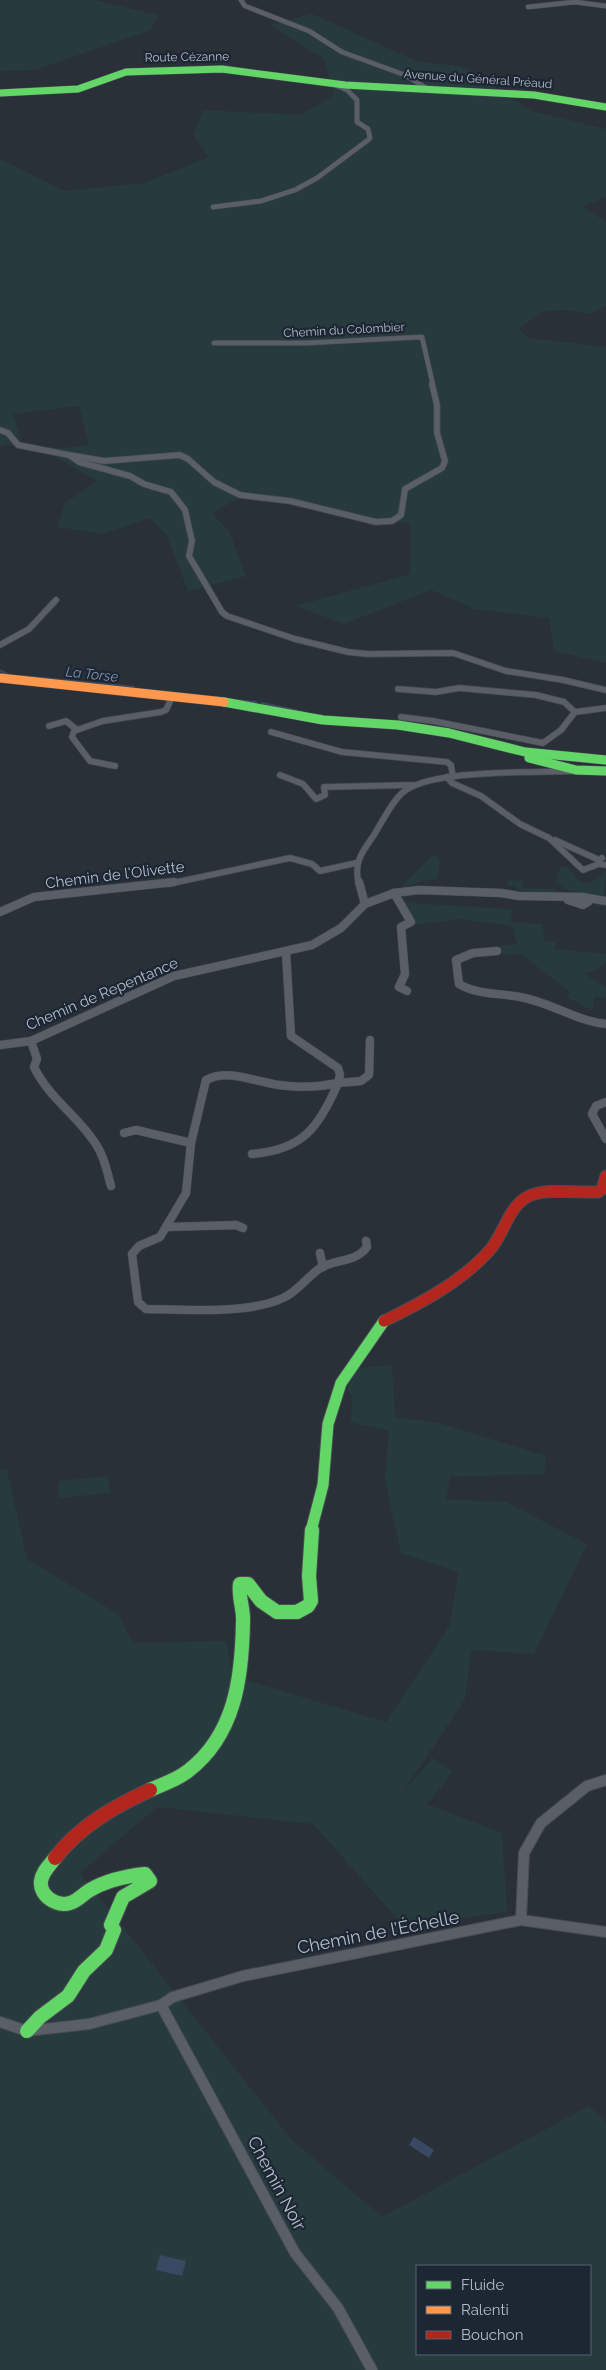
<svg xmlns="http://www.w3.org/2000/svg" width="606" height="2370" font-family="Raleway,sans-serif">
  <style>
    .green { fill: #273a3e; fill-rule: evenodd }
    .water { fill: #384963 }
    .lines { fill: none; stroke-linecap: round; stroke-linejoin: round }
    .stream { stroke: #384963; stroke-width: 2 }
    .street-far3-casing { stroke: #484c53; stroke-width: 5.5 }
    .street-far2-casing { stroke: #484c53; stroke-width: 7 }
    .street-far1-casing { stroke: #484c53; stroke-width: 9 }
    .street-casing { stroke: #484c53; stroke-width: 12 }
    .fast-far3-casing { stroke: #484c53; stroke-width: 8 }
    .fast-far2-casing { stroke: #484c53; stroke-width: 10 }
    .fast-far1-casing { stroke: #484c53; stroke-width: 13 }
    .fast-casing { stroke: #484c53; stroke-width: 16 }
    .slow-casing { stroke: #484c53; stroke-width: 10 }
    .jam-far1-casing { stroke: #484c53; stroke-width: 13 }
    .jam-casing { stroke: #484c53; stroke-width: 16 }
    .street-far3 { stroke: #5a5e66; stroke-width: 4.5 }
    .street-far2 { stroke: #5a5e66; stroke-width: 5.5 }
    .street-far1 { stroke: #5a5e66; stroke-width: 8 }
    .street { stroke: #5a5e66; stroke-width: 10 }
    .fast-far3 { stroke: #63d668; stroke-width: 7 }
    .fast-far2 { stroke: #63d668; stroke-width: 9 }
    .fast-far1 { stroke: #63d668; stroke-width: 11 }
    .fast { stroke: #63d668; stroke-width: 14 }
    .slow { stroke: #ff974d; stroke-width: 9 }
    .jam-far1 { stroke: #b3261e; stroke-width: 11 }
    .jam { stroke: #b3261e; stroke-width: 14 }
    .labels { text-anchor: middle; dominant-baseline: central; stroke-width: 4.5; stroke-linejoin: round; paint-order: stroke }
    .far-street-label { font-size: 12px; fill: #b4bcc9; stroke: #1d2633 }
    .far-water-label { font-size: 14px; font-style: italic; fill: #7c92b1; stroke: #1d2633 }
    .street-label { font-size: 15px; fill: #b4bcc9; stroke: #1d2633 }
    .near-street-label { font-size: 18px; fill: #b4bcc9; stroke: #1d2633 }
  </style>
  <rect width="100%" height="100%" fill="#2a3038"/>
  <!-- green -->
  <g class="green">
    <polygon points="0,0 95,0 158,15 151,30 35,70 0,71"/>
    <polygon points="312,14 417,61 464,67 531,111 606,129 606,197 582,206 606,222 606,306 591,314 564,310 542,311 519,329 528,338 606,347 606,663 554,651 549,618 475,609 431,590 344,624 296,606 410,574 411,524 374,519 321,505 248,493 212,513 229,531 246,576 188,591 166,534 150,518 103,534 57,527 65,503 97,481 44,450 89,445 79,406 13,414 23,448 5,444 0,447 0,159 64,191 144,183 209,157 193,135 203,110 301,115 334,95 324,59 270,25"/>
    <polygon points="434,854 440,861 438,879 423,881 399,889"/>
    <path d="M560,867h7l14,16 11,-1 14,-11 -2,26c-17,-1 -35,-3 -48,-15z"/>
    <polygon points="508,880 522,881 522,888 553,889 566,894 526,892 516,889 516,886 507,885"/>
    <polygon points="398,895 411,903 512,909 511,922 542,924 545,941 555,942 555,949 606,954 606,962 598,969 584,974 606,987 606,998 595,997 592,1010 580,1005 581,1003 566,998 570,992 521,954 503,955 500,946 517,944 512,926 457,919 416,925"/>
    <path d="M392,1365l3,52 44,6 107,33 -2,18 -94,3 -4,22 60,3 81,42 -53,110 -63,-4 -6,49 -62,93 30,-34 20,14 -26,32 75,29 5,79 -103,14 -91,-102 -156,-17 -77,66 211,266 91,78 207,-111 17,16v248h-606v-900h7l20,89 91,55 15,29 93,-2 6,35 154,46 64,-97 8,-53 -57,-19 -16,-73 4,-49 -38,-9 1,-25 -5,-9 9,-20zM417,2266h173v88h-173z"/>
    <polygon points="108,1476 110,1493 59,1498 58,1481"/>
  </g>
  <!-- water -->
  <g class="water">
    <polygon points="414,2137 434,2150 429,2158 409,2145"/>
    <polygon points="160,2255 186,2261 182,2276 156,2270"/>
  </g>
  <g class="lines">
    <!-- stream -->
    <g class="stream">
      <polyline points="0,670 9,675"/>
      <polyline points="22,676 134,687"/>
      <polyline points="236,700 256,702"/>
      <polyline points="262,703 303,712"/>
    </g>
    <!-- street-far3 casing -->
    <g class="street-far3-casing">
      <g id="street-far3">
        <polyline points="241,0 245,6 309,31 342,52 405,75 428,89"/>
        <polyline points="528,7 575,2 606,6"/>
        <polyline points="213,207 261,201 295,190 317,178 368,140 370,138 368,129 357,122 357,100 347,90 335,85"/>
        <polyline points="214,343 307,343 422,337 433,385"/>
      </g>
    </g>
    <!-- street-far2 casing -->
    <g class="street-far2-casing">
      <g id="street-far2">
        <polyline points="0,430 8,433 18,445 69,455 79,462 130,476 144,484 171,492 185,510 192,541 189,556 222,612 227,616 295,639 348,652 368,654 453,653 506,671 563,680 606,690"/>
        <polyline points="69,455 104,461 180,455 188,459 214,482 240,495 290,501 376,522 392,521 401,515 405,489 442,468 445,461 437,433 437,405 432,384"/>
        <polyline points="0,645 29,629 56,600"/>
        <polyline points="398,689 436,692 459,688 536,695 564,702 575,712"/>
        <polyline points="575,712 606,708"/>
        <polyline points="401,717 433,721 543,743 561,730 575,712"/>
        <polyline points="49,726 66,721 76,729"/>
        <polyline points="271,732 342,752 447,762 451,765 453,777"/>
        <polyline points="115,766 90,761 72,737 74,731 103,721 161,712 166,710 172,697"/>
        <polyline points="280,775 303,784 316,799 325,795 324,787 412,785"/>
        <polyline points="447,777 452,783 481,796 520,824 549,838 583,870 599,864 606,865"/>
        <polyline points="555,840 599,860 602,858"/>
        <polyline points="168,884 290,858 312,864 320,871 356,863"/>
        <path d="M359,884c-6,-21 3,-32 15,-49 8,-13 16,-30 27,-41 25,-26 137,-21 174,-23"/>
      </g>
    </g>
    <!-- street-far1 casing -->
    <g class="street-far1-casing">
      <g id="street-far1">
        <polyline points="359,882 365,904"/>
        <polyline points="394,893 411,922 401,927 405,974 399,987 407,991"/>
        <polyline points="568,900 583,905 588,902 586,898"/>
        <polyline points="0,912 34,897 174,882"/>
        <path d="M497,951l-24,2 -17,7 3,24c18,11 41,9 61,13 30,5 56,24 86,27"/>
        <path d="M286,952l5,84 47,32 2,7 -2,8c-19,4 -39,5 -59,2 -23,-3 -51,-17 -73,-5l-15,63 -5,50 -26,44 -21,9 -7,8 6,48 8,7c38,1 104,5 137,-11 16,-7 25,-23 39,-31 16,-8 34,-5 45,-20l-1,-6"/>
        <path d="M31,1041l6,18 -3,8c16,33 45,49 63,79 8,12 10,26 14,40"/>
        <polyline points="0,1045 31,1041 174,976 312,945 341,928 365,904 394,893 419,890 501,893 519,896 582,897 606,901"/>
        <polyline points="606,1102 596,1106 592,1114 606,1139"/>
        <polyline points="124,1133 136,1130 191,1143"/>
        <path d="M252,1154c50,-4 67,-26 86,-71l23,-2 8,-6 1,-35"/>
        <polyline points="168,1227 236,1225 243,1228"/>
        <polyline points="320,1253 323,1267"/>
      </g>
    </g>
    <!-- street casing -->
    <g class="street-casing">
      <g id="street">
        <polyline points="521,1920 524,1853 541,1823 587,1786 606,1780"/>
        <polyline points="161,2005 295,2253 338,2308 372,2370"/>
        <polyline points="0,2022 27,2031 89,2024 161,2005 173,1997 243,1976 521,1920 606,1932"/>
      </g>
    </g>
    <!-- fast-far3 casing -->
    <g class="fast-far3-casing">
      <polyline id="fast-far3" points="0,93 78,89 126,72 222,69 345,85 534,95 606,107"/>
    </g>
    <!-- fast-far2 casing -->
    <g class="fast-far2-casing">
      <g id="fast-far2">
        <polyline points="224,702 323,720 398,725 449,733 525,752 606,760"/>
        <polyline points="529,758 576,770 606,771"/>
      </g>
    </g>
    <!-- fast-far1 casing -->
    <g class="fast-far1-casing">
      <polyline id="fast-far1" points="311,1531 323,1485 328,1424 341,1383 384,1321"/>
    </g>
    <!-- fast casing -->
    <g class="fast-casing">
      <g id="fast">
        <path d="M150,1790c13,-6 27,-10 38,-19 47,-36 54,-93 55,-149 1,-13 -5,-25 -3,-38h8l13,17 16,11h20l11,-6 3,-5 -2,-25 3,-46"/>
        <path d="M27,2031l13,-14 28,-21 16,-25 22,-21 8,-20 -3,-5 12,-28 27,-16 -5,-7c-19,2 -38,6 -55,16 -7,4 -12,11 -20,13 -13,4 -31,-7 -29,-22 1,-9 9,-16 14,-23"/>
      </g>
    </g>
    <!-- slow casing -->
    <g class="slow-casing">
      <polyline id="slow" points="0,678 224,702"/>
    </g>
    <!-- jam-far1 casing -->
    <g class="jam-far1-casing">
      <path id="jam-far1" d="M384,1321c37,-18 77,-39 105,-70 15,-16 19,-45 40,-55 16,-8 51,-3 69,-4l4,-3 4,-13"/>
    </g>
    <!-- jam casing -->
    <g class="jam-casing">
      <path id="jam" d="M55,1858c25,-32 58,-51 95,-68"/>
    </g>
    <!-- street-far3 -->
    <use href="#street-far3" class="street-far3"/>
    <!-- street-far2 -->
    <use href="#street-far2" class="street-far2"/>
    <!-- street-far1 -->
    <use href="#street-far1" class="street-far1"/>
    <!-- street -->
    <use href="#street" class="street"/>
    <!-- fast-far3 -->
    <use href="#fast-far3" class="fast-far3"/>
    <!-- fast-far2 -->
    <use href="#fast-far2" class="fast-far2"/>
    <!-- fast-far1 -->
    <use href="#fast-far1" class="fast-far1"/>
    <!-- fast -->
    <use href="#fast" class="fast"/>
    <!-- slow -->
    <use href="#slow" class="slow"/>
    <!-- jam-far1 -->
    <use href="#jam-far1" class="jam-far1"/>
    <!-- jam -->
    <use href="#jam" class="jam"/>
  </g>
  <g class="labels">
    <!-- far-street labels -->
    <g class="far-street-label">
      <text transform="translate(187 57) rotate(-1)">Route Cézanne</text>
      <text transform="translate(478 79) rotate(4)">Avenue du Général Préaud</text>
      <text transform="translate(344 330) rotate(-3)">Chemin du Colombier</text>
    </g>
    <!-- far-water labels -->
    <g class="far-water-label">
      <text transform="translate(92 674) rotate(6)">La Torse</text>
    </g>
    <!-- street labels -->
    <g class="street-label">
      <text transform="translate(115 875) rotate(-7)">Chemin de l'Olivette</text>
      <text transform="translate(102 994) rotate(-23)">Chemin de Repentance</text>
    </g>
    <!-- near-street labels -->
    <g class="near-street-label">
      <text transform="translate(378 1932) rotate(-11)">Chemin de l’Échelle</text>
      <text transform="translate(277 2183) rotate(62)">Chemin Noir</text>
    </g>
  </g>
  <!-- legend -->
  <rect x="416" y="2265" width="175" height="90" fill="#1d2633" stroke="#59626f"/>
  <rect x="426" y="2281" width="25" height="8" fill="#63d668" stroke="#59626f"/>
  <text x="461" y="2290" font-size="15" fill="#b4bcc9">Fluide</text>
  <rect x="426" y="2306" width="25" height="8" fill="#ff974d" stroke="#59626f"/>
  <text x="461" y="2315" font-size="15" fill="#b4bcc9">Ralenti</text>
  <rect x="426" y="2331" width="25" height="8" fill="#b3261e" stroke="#59626f"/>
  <text x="461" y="2340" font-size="15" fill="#b4bcc9">Bouchon</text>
</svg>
